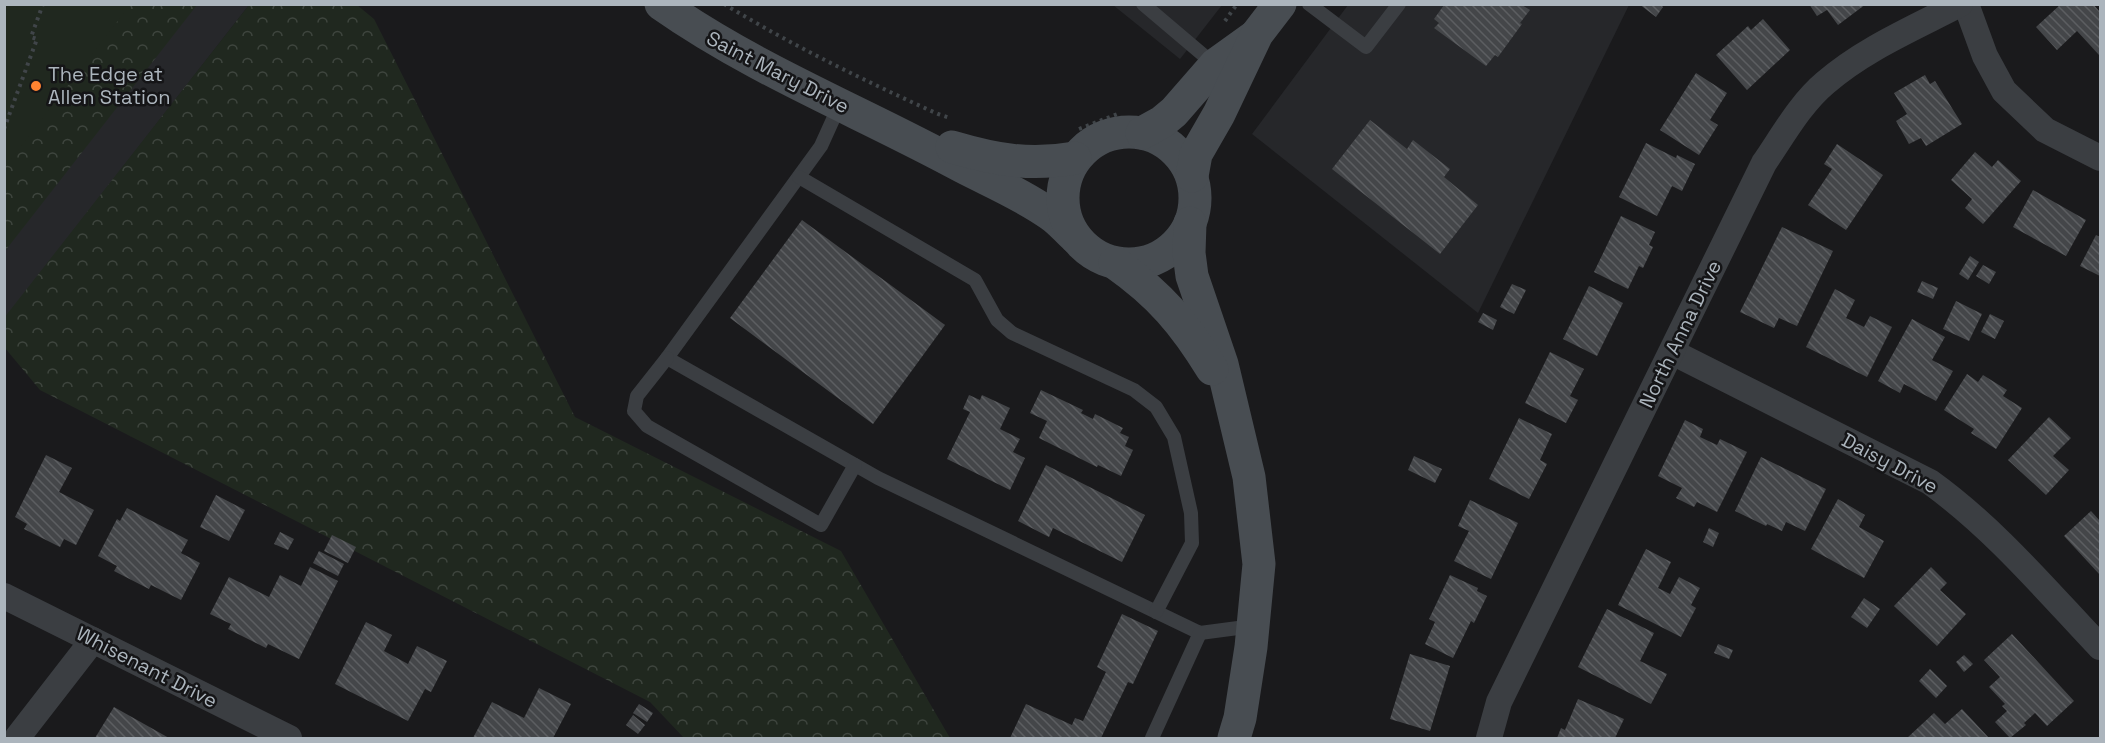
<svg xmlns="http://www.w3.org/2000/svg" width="2105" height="743" font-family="'Space Grotesk',sans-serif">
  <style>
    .built { fill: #26272a }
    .forest { fill: url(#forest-crowns) }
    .pitch { fill: #20281f }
    .building { fill: url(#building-back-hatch) }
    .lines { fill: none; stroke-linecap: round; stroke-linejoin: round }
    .path { stroke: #404549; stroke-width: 4; stroke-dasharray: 3 4.5; stroke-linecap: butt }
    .lane { stroke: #3b3e42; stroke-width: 14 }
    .street { stroke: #3b3e42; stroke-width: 26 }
    .secondary { stroke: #484d52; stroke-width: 33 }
    .poi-dot { fill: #fe8331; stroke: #151517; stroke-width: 2 }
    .labels { text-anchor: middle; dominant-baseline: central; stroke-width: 5; stroke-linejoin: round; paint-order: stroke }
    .street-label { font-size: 20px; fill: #acb5bd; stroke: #151517 }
    .poi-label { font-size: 20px; fill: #acb5bd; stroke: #151517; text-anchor: start }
  </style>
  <defs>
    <pattern id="forest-crowns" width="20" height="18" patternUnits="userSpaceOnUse" patternTransform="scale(1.5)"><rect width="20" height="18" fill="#20281f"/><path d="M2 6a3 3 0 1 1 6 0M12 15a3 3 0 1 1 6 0" fill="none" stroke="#3e453e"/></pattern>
    <pattern id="building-back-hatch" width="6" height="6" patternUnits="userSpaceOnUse" patternTransform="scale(1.5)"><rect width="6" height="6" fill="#444649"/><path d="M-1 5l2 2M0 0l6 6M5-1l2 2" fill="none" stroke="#5c5e61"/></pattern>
  </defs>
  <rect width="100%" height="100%" fill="#1a1a1c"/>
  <!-- built -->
  <g class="built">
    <polygon points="177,5 249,5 5,318 4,223"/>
    <polygon points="1113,5 1222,5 1180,59"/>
    <polygon points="1348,5 1629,5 1478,313 1252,134"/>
  </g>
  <!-- forest -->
  <g class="forest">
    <polygon points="5,5 197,5 5,251"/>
    <polygon points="249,5 357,5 374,19 575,417 841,551 950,738 684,738 650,702 40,390 5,348 4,318"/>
  </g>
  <!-- pitch -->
  <polygon class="pitch" points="5,4 130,5 5,167 4,5"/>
  <!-- building -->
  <g class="building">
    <polygon points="1639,4 1660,4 1663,7 1656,17"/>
    <polygon points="1809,4 1866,4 1838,25 1827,10 1817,16"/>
    <polygon points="2061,4 2093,4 2100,12 2100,56 2077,31 2057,50 2036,27"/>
    <polygon points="1444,5 1522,5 1530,10 1520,23 1522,24 1498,57 1495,55 1486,66 1434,28 1439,23 1434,19"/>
    <polygon points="1763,19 1790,50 1747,90 1716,55 1748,26 1751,30"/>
    <polygon points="1696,73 1727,93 1710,120 1718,125 1699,155 1660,130"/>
    <polygon points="1925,75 1930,84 1935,81 1962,124 1926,146 1921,138 1909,144 1896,121 1907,114 1894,93"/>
    <polygon points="1370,120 1407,149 1413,140 1450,169 1444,177 1478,205 1440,254 1332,169"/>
    <polygon points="1646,143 1676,158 1677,155 1695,164 1682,191 1672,186 1657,216 1619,197"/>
    <polygon points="1837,144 1883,175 1846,230 1808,205 1832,169 1824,164"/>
    <polygon points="1975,152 1992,167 1998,160 2021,181 1983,224 1965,208 1972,199 1951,180"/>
    <polygon points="2033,190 2086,220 2066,256 2013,227"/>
    <polygon points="1621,216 1655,232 1649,245 1653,247 1643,268 1639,266 1628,289 1594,272"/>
    <polygon points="802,220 945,325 873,424 730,318"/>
    <polygon points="1782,227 1833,251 1797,326 1779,318 1774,328 1740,312"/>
    <polygon points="2096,235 2100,237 2100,276 2080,266"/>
    <polygon points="1970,256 1979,262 1968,280 1959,274"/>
    <polygon points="1983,265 1996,272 1989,284 1976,276"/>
    <polygon points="1922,281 1938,288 1933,299 1917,292"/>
    <polygon points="1512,284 1526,290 1514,314 1500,307"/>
    <polygon points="1589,286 1623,303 1597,356 1563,339"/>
    <polygon points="1835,289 1855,300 1846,318 1864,327 1870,316 1892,327 1867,377 1806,347"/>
    <polygon points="1956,301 1982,314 1969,341 1943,329"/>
    <polygon points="1483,313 1497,320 1493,330 1478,322"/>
    <polygon points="1990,314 2004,321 1995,339 1981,332"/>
    <polygon points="1912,319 1945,337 1932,360 1953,371 1936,401 1904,384 1900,393 1878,381"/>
    <polygon points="1550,352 1584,369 1570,396 1578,400 1566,423 1525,403"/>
    <polygon points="1967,374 1978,382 1983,375 2007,390 2003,396 2022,408 1996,449 1971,433 1974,429 1944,410"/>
    <polygon points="1041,390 1083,410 1081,413 1093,419 1095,414 1123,428 1120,433 1129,437 1125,446 1133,450 1121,476 1098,465 1097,467 1039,438 1047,421 1030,413"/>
    <polygon points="969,395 980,400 982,395 1010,408 1000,429 1020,439 1013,452 1025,458 1010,490 947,459 970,412 963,409"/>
    <polygon points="2049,417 2071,438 2053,456 2069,470 2046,495 2008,460"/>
    <polygon points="1519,418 1552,434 1540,460 1547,464 1529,499 1489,479"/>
    <polygon points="1685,420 1703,429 1700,437 1717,445 1720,439 1747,452 1717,512 1697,502 1694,507 1676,498 1682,488 1658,476"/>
    <polygon points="46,455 72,468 59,492 94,510 76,545 64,539 60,547 24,529 27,524 15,517"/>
    <polygon points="1414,456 1442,469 1435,483 1408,470"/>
    <polygon points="1761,457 1826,489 1805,531 1786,522 1782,531 1767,524 1766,526 1735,511"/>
    <polygon points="1046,465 1145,515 1122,562 1053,528 1049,537 1018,521"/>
    <polygon points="216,495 245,510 229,541 200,527"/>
    <polygon points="1838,499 1865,515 1859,527 1884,541 1864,578 1811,549"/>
    <polygon points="1470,500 1518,523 1491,579 1454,561 1469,531 1458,526"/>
    <polygon points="127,508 188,540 181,553 200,563 181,600 151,585 149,589 114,571 117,566 98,556 117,519 120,521"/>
    <polygon points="2091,511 2100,521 2100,575 2064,536"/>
    <polygon points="1709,528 1719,533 1713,547 1703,542"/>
    <polygon points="280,532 294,539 288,550 274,544"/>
    <polygon points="332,535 356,547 348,563 324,551"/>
    <polygon points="1646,549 1671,562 1658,588 1670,594 1679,577 1700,588 1691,605 1696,608 1681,637 1618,605"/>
    <polygon points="319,551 344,564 338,576 313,563"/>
    <polygon points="310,567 338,581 299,659 268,644 266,648 228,629 231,624 210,614 229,577 269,597 280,575 301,586"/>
    <polygon points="1931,567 1947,583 1940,590 1966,614 1937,646 1894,606"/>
    <polygon points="1450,575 1478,588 1477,591 1487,596 1474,623 1471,621 1453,658 1425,644 1435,622 1429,619"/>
    <polygon points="1864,598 1880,609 1867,628 1851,617"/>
    <polygon points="1607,609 1654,633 1640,661 1667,674 1651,704 1578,667"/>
    <polygon points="1122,614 1158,631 1133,684 1128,682 1101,738 1010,738 1026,704 1072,725 1075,718 1083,721 1106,672 1097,667"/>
    <polygon points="366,622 392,635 384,651 408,664 417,646 447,661 431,692 425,689 408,721 335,684"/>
    <polygon points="2012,634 2074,701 2047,726 2035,713 2024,723 2026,725 2010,738 1995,722 2007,711 2002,706 2005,704 1989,687 2000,677 1984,660"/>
    <polygon points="1718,644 1733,650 1729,659 1714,653"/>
    <polygon points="1410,654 1450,666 1430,731 1390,719"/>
    <polygon points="1964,655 1973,664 1964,672 1956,662"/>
    <polygon points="1930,669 1947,686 1936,698 1919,681"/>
    <polygon points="539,688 571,704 553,738 473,738 492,702 524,718"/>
    <polygon points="1578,699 1624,719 1615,738 1557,738 1561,728 1565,730"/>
    <polygon points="639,704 653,713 647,722 633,713"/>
    <polygon points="114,707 169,738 95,738"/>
    <polygon points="1962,709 1989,738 1907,738 1934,713 1945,724"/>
    <polygon points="633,715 645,725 638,734 626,725"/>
  </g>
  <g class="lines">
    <!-- path -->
    <g class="path">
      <path d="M724,4c69,42 141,77 214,110l12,4"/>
      <polyline points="1225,21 1237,4"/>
      <polyline points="4,129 37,39 31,37 43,4"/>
      <polyline points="1079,129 1120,113"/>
    </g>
    <!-- lane -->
    <g class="lane">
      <polyline points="1143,4 1215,65"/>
      <polyline points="1309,4 1366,47 1399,4"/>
      <polyline points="840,104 821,146 667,358 878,478 1200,633 1253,626"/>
      <polyline points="799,177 975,280 997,320 1012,333 1134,390 1156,407 1174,437 1191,513 1192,543 1156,612"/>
      <polyline points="667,358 637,396 634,411 647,426 821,525 855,465"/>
      <polyline points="1152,738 1200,633"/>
    </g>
    <!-- street -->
    <g class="street">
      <polyline points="1966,4 1985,56 2004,91 2045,130 2100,158"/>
      <path d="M1672,352l258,130c64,46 116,108 170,165"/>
      <polyline points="4,596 289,738"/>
      <polyline points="17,738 93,640"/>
      <path d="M1489,738l10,-36 265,-539c18,-26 36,-59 61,-80 39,-34 89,-55 135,-79"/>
    </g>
    <!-- secondary -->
    <g class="secondary">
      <path d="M661,4c94,66 201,108 302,163 29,15 62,29 88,48 9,6 16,15 24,22"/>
      <circle cx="1129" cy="198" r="66"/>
      <polyline points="1142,133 1162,122 1174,112 1215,65 1254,37"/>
      <path d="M952,147c44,13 78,19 123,11"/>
      <polyline points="1192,176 1196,154 1219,114 1257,34 1280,4"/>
      <polyline points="1190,223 1189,253 1192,276 1222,364 1249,477 1259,564 1251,647 1240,718 1234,738"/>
      <path d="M1115,263c44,31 69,60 97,106"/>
    </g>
  </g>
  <!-- markers -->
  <circle class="poi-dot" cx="36" cy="86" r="6"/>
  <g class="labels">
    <!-- street labels -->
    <g class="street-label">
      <text transform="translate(778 72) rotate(27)">Saint Mary Drive</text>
      <text transform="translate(1680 334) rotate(-64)">North Anna Drive</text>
      <text transform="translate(1890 463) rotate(28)">Daisy Drive</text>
      <text transform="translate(147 667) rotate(27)">Whisenant Drive</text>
    </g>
    <!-- poi labels -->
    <g class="poi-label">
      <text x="48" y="74">The Edge at<tspan x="48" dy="23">Allen Station</tspan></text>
    </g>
  </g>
  <!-- border -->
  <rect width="2105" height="743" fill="none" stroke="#acb5bd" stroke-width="12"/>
</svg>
